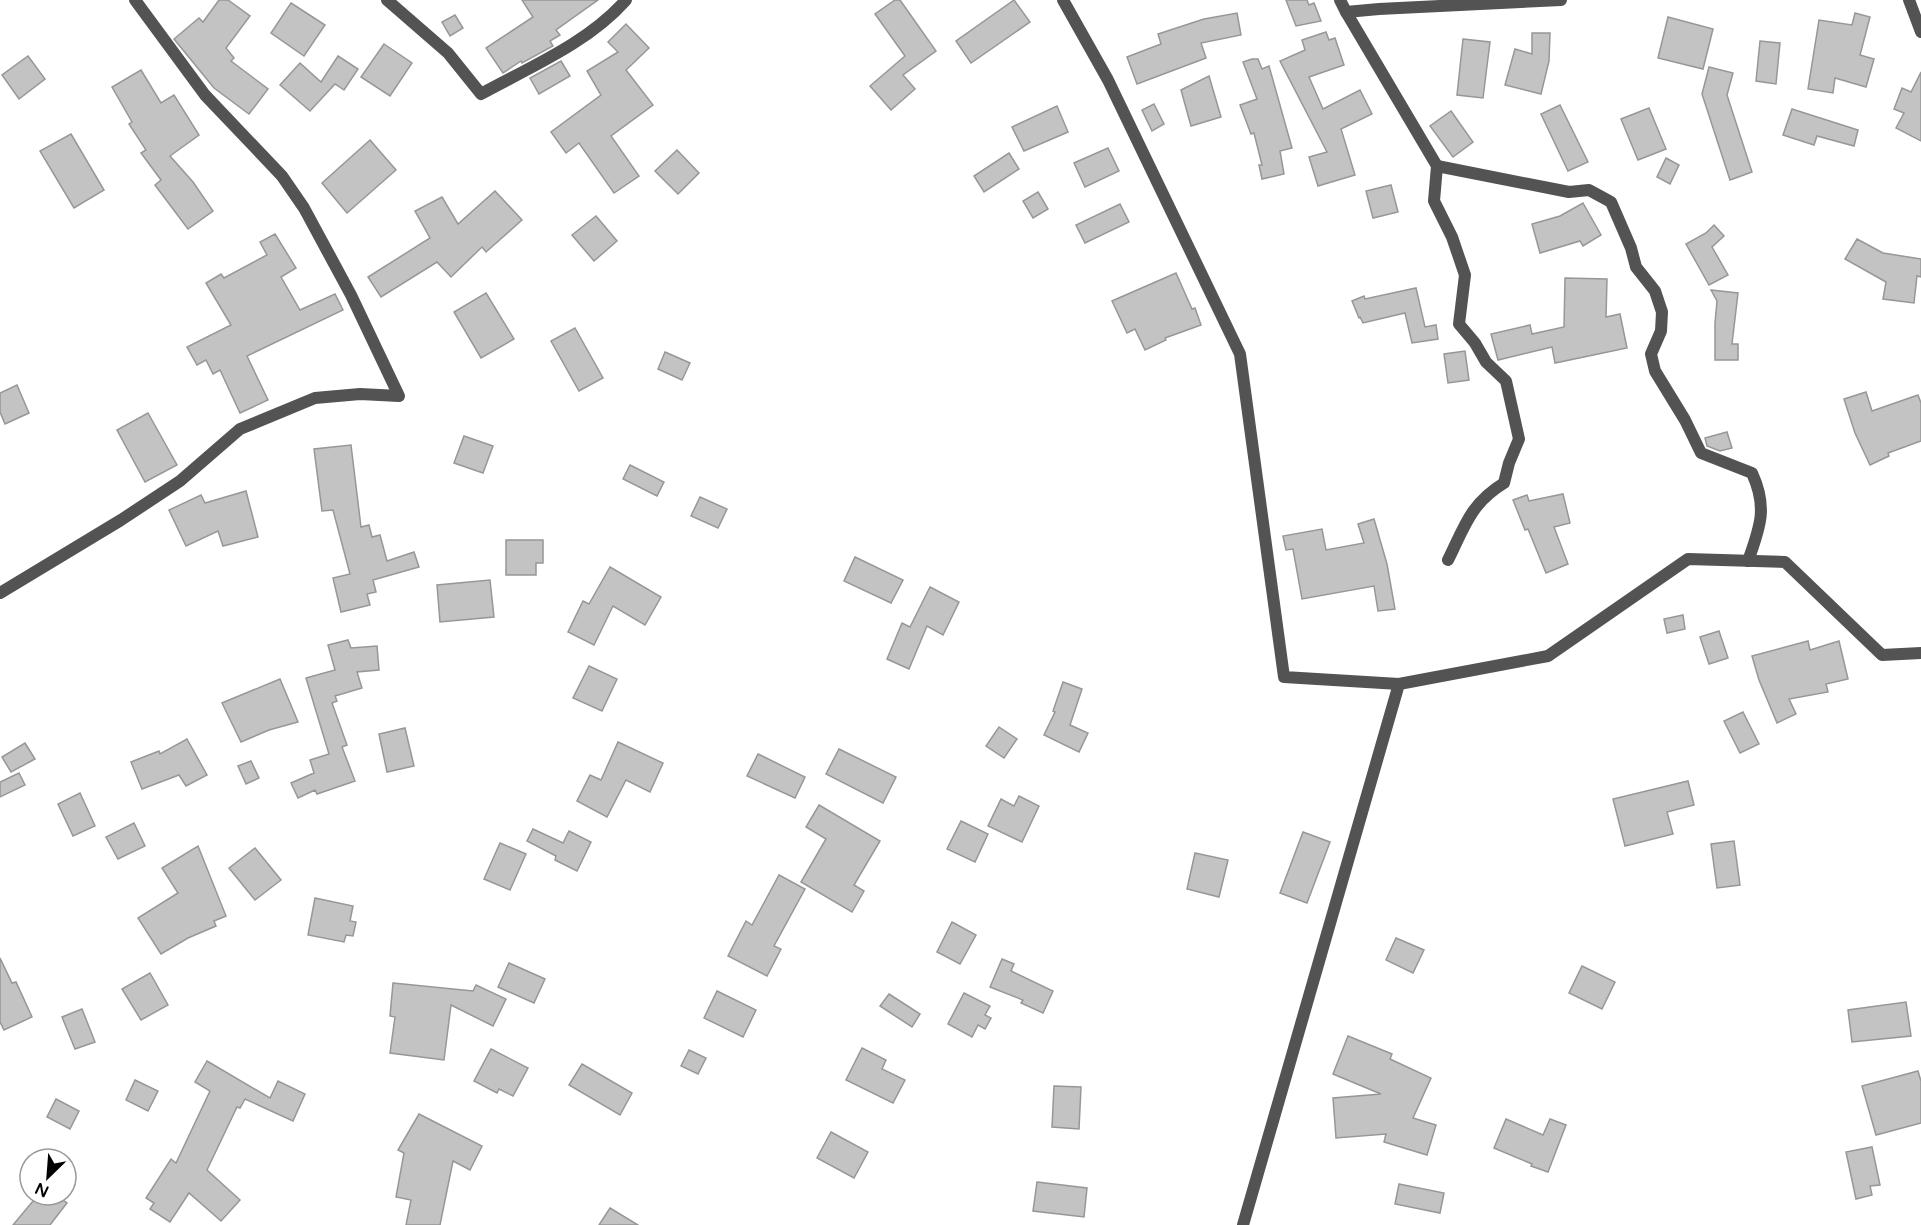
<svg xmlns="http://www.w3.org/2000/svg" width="1921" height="1225" font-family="'Varela Round',sans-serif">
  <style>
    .building { fill: #c3c3c3; stroke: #979797; stroke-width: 1.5 }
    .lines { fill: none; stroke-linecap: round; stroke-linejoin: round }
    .street { stroke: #535353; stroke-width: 12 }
  </style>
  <rect width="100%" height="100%" fill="#fff"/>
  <!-- building -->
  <g class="building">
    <polygon points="219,0 228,0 250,16 226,48 234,58 231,61 268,89 249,114 214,88 174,39 199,18 203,22"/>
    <polygon points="522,0 598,0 556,30 560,35 550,41 553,46 522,63 521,61 503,73 486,48 533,17"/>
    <polygon points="895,0 900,0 936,51 903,75 915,89 891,110 870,86 905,56 875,14"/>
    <polygon points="1014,0 1030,22 971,63 956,41"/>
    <polygon points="1286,0 1307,0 1309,5 1314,3 1321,21 1296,26"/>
    <polygon points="291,3 325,25 304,56 271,33"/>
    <polygon points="1237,13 1241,35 1201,43 1206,58 1137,84 1127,57 1161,44 1158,34 1204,19"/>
    <polygon points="1855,13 1870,17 1860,55 1874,59 1866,87 1835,78 1833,93 1808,89 1819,20 1852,25"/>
    <polygon points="455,15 463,28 450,36 442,22"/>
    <polygon points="1668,17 1713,29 1703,69 1658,58"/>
    <polygon points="626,24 649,48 626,70 653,105 611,136 639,176 614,193 579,143 566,153 551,132 601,95 587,71 618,52 608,42"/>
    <polygon points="1326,32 1329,40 1335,38 1344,65 1309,77 1323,109 1360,90 1372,114 1341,129 1355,175 1318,186 1309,157 1327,152 1280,61 1305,50 1302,40"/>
    <polygon points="1532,33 1550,33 1549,61 1541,94 1505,85 1515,49 1532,54"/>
    <polygon points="1463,39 1490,42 1483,98 1457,95"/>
    <polygon points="1760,41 1780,43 1776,84 1756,81"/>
    <polygon points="384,44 412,63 390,96 361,77"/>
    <polygon points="28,56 45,79 19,99 2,75"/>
    <polygon points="338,56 358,69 344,90 335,84 310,111 280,85 300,63 321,82"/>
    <polygon points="1252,59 1258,59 1262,69 1269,66 1292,148 1280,151 1284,174 1262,179 1259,165 1262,165 1254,133 1251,134 1240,105 1257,99 1243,62"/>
    <polygon points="561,61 570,76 539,94 530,78"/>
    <polygon points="1709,67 1733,73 1727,95 1752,172 1730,180 1702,94"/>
    <polygon points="141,70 161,103 174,95 199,135 170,156 193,182 213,211 188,229 155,185 161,180 141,153 146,150 129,124 132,122 112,87"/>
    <polygon points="1921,72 1921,141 1896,128 1904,113 1894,109 1902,88 1911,92"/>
    <polygon points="1209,76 1221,117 1191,126 1181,90"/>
    <polygon points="1154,104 1164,124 1152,131 1142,110"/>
    <polygon points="1560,105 1588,162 1568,171 1541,114"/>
    <polygon points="1057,106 1068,132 1024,151 1012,127"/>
    <polygon points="1649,108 1666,149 1638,160 1621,119"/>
    <polygon points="1792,109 1858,130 1854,146 1817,136 1814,145 1783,135"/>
    <polygon points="1451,111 1473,142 1453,157 1430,126"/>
    <polygon points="71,134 104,190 74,208 40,151"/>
    <polygon points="370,140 396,170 347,213 322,183"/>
    <polygon points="1108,148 1119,171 1085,187 1074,163"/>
    <polygon points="677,150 699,173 678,194 655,171"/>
    <polygon points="1009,153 1019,169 984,192 974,176"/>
    <polygon points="1666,158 1679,165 1670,184 1657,177"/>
    <polygon points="1391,185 1398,212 1373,218 1366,191"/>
    <polygon points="495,191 522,220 486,252 482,247 451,277 437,262 381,297 368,277 430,238 415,211 442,197 458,224"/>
    <polygon points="1038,192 1048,209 1033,218 1023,201"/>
    <polygon points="1583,203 1601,235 1583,246 1580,241 1540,253 1532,224 1560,216"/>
    <polygon points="1120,204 1129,222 1085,243 1076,225"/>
    <polygon points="596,216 617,241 594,261 572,235"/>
    <polygon points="1714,225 1724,236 1712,247 1728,275 1709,285 1686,244 1706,233"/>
    <polygon points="275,234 296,268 281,277 300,310 335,294 343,310 247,356 268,400 240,413 220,370 213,374 206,360 197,365 187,347 231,325 206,283 221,274 224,278 267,255 260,242"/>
    <polygon points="1857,239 1883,253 1921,259 1921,277 1917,276 1914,303 1883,299 1886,282 1845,259"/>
    <polygon points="1176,273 1192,309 1195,308 1201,325 1165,338 1166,340 1145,350 1135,329 1127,333 1112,301"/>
    <polygon points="1565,278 1607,279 1606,317 1620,314 1627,348 1555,363 1552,347 1498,360 1491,334 1530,325 1532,334 1564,327"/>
    <polygon points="1416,288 1425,327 1436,325 1438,339 1412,343 1405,313 1363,323 1360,317 1359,318 1352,301 1364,296 1365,299"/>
    <polygon points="1711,290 1738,293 1732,344 1738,344 1738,360 1715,360 1715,323 1717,301"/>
    <polygon points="486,293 514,339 481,358 454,312"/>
    <polygon points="575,328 603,378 579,391 551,341"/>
    <polygon points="1465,351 1469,380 1448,383 1444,354"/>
    <polygon points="665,352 690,363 682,380 658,369"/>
    <polygon points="17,385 29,413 5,424 0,412 0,393"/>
    <polygon points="1866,392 1872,411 1918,395 1921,403 1921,441 1888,453 1889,456 1870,465 1855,433 1844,399"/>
    <polygon points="148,413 177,465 145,482 117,430"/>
    <polygon points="1727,432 1732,448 1720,451 1707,446 1705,438"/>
    <polygon points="464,436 493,446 483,473 454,463"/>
    <polygon points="351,445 361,527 369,525 372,537 380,535 387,561 414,552 419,567 373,580 376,592 367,594 370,605 341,612 333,578 350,574 333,510 322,511 314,449"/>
    <polygon points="630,465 664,482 657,496 623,479"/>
    <polygon points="246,491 258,537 223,546 218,531 186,546 169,510 201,495 205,503"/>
    <polygon points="1563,494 1570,523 1554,527 1568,564 1546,573 1528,529 1525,530 1513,500 1527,495 1529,501"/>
    <polygon points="700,497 727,509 718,528 691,516"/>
    <polygon points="1374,519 1387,564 1395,609 1378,611 1374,586 1302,599 1293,549 1286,550 1283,536 1322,529 1326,550 1364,543 1358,524"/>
    <polygon points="506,540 543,540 543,563 536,563 536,575 506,575"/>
    <polygon points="855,557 903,580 891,603 844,581"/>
    <polygon points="610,567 661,597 645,625 613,606 594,645 568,632 583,601 589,604"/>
    <polygon points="490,580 494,617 440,622 437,585"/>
    <polygon points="930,587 959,602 943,635 927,626 909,669 887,659 902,623 910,627"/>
    <polygon points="1683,615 1685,629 1667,633 1664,619"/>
    <polygon points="1719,631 1728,658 1709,664 1700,637"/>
    <polygon points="348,640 351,648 377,646 379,670 357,672 362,688 335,696 337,701 332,703 347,745 342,747 355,781 317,794 315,790 298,798 291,783 314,773 310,760 329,754 306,678 335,670 328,645"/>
    <polygon points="1808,641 1810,650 1839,641 1848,679 1826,684 1828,692 1789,699 1796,714 1777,723 1759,680 1752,656"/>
    <polygon points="589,666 617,679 602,711 573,698"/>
    <polygon points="280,679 298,722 269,730 241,742 222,703"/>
    <polygon points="1063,682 1082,689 1070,725 1088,733 1079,752 1044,735 1055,712 1053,711"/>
    <polygon points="1743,712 1759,744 1740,753 1724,721"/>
    <polygon points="999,727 1017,739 1004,758 986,746"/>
    <polygon points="405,728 414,766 387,772 379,734"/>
    <polygon points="187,739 207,775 186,786 179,775 142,789 131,762 159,751 160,754"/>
    <polygon points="618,742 663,763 650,792 626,780 607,817 577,801 590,775 601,780"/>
    <polygon points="25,743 35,759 11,772 2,757"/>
    <polygon points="839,749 896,777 883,803 826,774"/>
    <polygon points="758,754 805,777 795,798 747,776"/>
    <polygon points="251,761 259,778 246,784 238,766"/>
    <polygon points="19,773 25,785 0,797 0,782"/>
    <polygon points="1688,781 1694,805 1667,812 1673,834 1625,846 1613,799"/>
    <polygon points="80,793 95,826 73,836 58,804"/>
    <polygon points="1019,796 1039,806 1022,842 988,826 1001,799 1014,806"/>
    <polygon points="819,805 880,841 854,885 864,891 852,912 801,882 826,839 806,827"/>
    <polygon points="961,821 988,834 975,862 947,849"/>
    <polygon points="134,823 145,846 118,859 106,837"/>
    <polygon points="533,829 563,843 569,831 591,842 577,871 555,860 556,856 527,841"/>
    <polygon points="1303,832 1330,842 1307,903 1280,893"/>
    <polygon points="1734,841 1740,885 1717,888 1711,844"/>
    <polygon points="500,843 526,854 510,890 484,879"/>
    <polygon points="198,846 226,916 214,921 216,926 188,938 161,954 138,918 178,893 162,868"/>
    <polygon points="255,848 281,880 255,900 229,868"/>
    <polygon points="1195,853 1228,860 1219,897 1187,889"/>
    <polygon points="779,875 805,889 774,946 781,949 767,976 728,956 746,921 752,925"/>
    <polygon points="315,898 353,906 350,921 356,922 353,936 346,935 344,942 308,935"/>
    <polygon points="952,922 976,935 960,964 937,952"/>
    <polygon points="1396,938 1424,950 1413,973 1386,960"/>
    <polygon points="0,958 12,983 16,982 32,1017 4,1030 0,1022"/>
    <polygon points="1002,959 1014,964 1011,971 1053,991 1043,1013 1021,1003 1023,1000 990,987"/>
    <polygon points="509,963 545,979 534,1003 498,987"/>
    <polygon points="1582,966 1615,982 1602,1009 1569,993"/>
    <polygon points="150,973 168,1005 141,1020 122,989"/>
    <polygon points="393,983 473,991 476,985 506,999 493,1026 451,1005 444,1060 390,1053 395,1017 390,1016"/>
    <polygon points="717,991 756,1010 743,1037 704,1018"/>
    <polygon points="964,993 990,1006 985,1015 991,1018 985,1029 978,1025 972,1037 948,1024"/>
    <polygon points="889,994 920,1014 912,1027 880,1006"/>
    <polygon points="1906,1002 1911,1036 1852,1042 1848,1010"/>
    <polygon points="82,1009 95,1042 75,1049 62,1017"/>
    <polygon points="1348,1036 1392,1054 1390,1059 1431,1078 1413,1118 1436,1125 1427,1155 1384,1142 1386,1134 1336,1138 1333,1098 1381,1094 1333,1074"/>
    <polygon points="862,1048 886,1060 882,1069 905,1080 893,1103 846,1080"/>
    <polygon points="491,1049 528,1068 513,1096 499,1089 497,1093 474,1081"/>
    <polygon points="689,1050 706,1058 698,1074 681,1066"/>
    <polygon points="207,1061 270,1098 278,1081 305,1094 293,1121 245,1099 240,1108 237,1107 207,1170 240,1200 221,1221 189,1193 170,1222 150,1209 154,1203 146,1198 171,1159 176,1163 210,1091 195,1082"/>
    <polygon points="582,1064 632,1093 620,1115 569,1085"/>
    <polygon points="1918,1071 1921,1081 1921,1123 1876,1135 1862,1086"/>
    <polygon points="135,1080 158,1091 148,1111 126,1100"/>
    <polygon points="1054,1086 1081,1087 1079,1129 1052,1127"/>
    <polygon points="56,1099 79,1111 70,1129 47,1117"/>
    <polygon points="419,1114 482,1146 470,1170 453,1161 440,1225 406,1225 411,1200 396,1197 404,1153 398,1150"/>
    <polygon points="1506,1119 1543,1135 1550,1119 1566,1125 1548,1172 1531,1166 1532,1164 1494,1148"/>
    <polygon points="831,1132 868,1152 854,1178 817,1158"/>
    <polygon points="1872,1147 1880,1185 1870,1186 1872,1195 1856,1199 1846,1152"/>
    <polygon points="1037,1182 1087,1188 1084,1217 1033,1211"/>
    <polygon points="1399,1184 1444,1193 1440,1213 1395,1204"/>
    <polygon points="38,1195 56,1195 67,1203 50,1225 13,1225"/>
    <polygon points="610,1208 638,1225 599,1225"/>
  </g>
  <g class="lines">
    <!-- street -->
    <g class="street">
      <path d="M387,0l61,53 33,41c49,-27 107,-51 145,-94"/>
      <polyline points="1063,0 1108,80 1240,354 1284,677 1399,684"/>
      <polyline points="1340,0 1346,12 1379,9 1561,0"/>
      <polyline points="1909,0 1921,32"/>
      <path d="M1346,12l91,154 -3,35 18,36 13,38 -6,49 16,19 11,19 20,19 13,58 -10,24 -5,20c-34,21 -39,43 -56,77"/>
      <path d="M1437,166l132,26 20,-2 22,12 20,46 5,19 19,24 7,21 -1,19 -10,23 4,17 30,49 16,33 51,20c16,35 8,54 -4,88"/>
      <polyline points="0,593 121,520 180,481 240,429 315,398 360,394 399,396 351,295 304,208 282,176 205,95 135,0"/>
      <polyline points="1243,1225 1399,684 1548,656 1688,559 1785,562 1882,655 1921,653"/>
    </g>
  </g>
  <!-- north arrow -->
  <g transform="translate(48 1177) rotate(205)"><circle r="28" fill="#ffffff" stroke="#999999" stroke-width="1.5"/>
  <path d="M0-4.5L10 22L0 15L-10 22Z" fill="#000000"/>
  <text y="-9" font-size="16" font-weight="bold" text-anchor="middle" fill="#000000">N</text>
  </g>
</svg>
